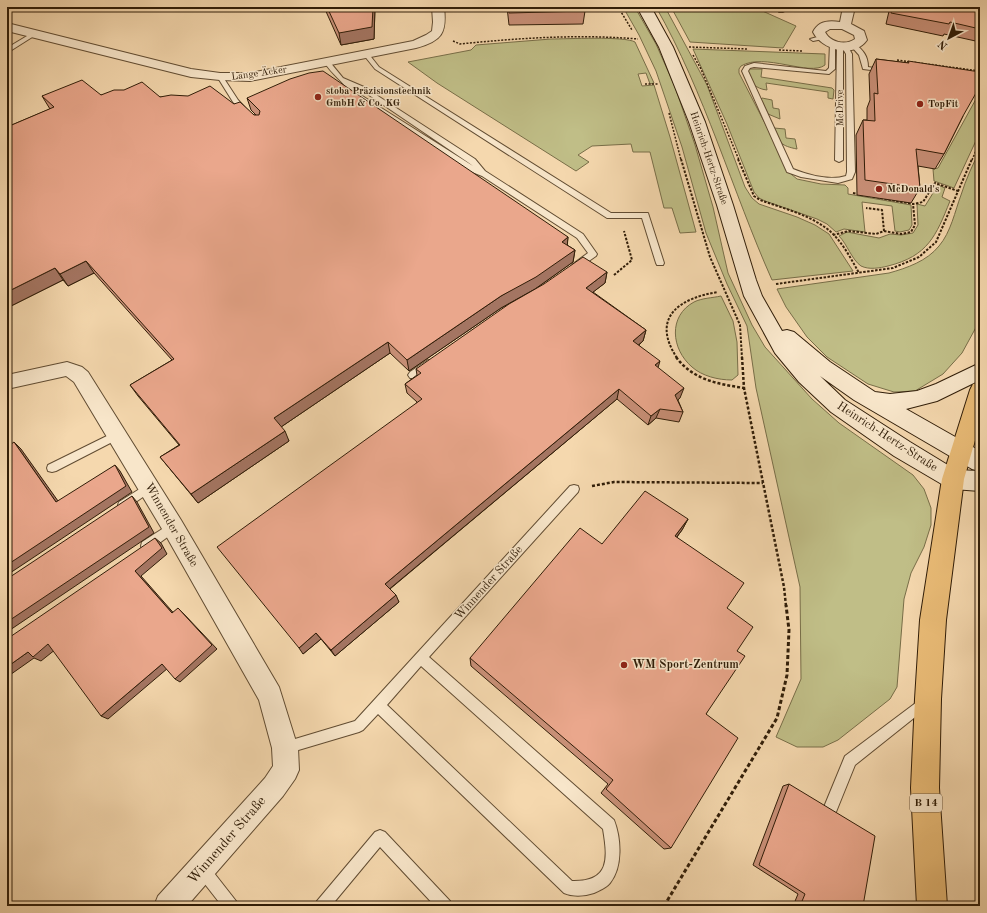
<svg xmlns="http://www.w3.org/2000/svg" width="987" height="913" font-family="'Old Standard TT',serif">
  <style>
    .green { fill: #c0be87; stroke: #786e48 }
    .lines { fill: none; stroke-linecap: round; stroke-linejoin: round }
    .service-casing { stroke: #614c32; stroke-width: 2 }
    .minor-casing { stroke: #614c32; stroke-width: 2 }
    .secondary-casing { stroke: #301d08; stroke-width: 2 }
    .primary-casing { stroke: #301d08; stroke-width: 2 }
    .path-far3 { stroke: #301d08; stroke-width: 1.5; stroke-dasharray: 2 1.5; stroke-linecap: butt }
    .path-far2 { stroke: #301d08; stroke-width: 2; stroke-dasharray: 2.5 1.5; stroke-linecap: butt }
    .path-far1 { stroke: #301d08; stroke-width: 2.5; stroke-dasharray: 3 2; stroke-linecap: butt }
    .path { stroke: #301d08; stroke-width: 3; stroke-dasharray: 4 2.5; stroke-linecap: butt }
    .service { fill: #f8e6ca; fill-rule: evenodd }
    .minor { fill: #f8e6ca; fill-rule: evenodd }
    .secondary { fill: #f8e6ca; fill-rule: evenodd }
    .primary { fill: #eabc77; fill-rule: evenodd }
    .wall { fill: #c99078; stroke: #301d08 }
    .shaded-wall { fill: #a47562; stroke: #301d08 }
    .building { fill: #eaa78c; stroke: #301d08 }
    .poi-dot { fill: #8f2418; stroke: #f8e6ca; stroke-width: 1.5 }
    .labels { text-anchor: middle; dominant-baseline: central; stroke-width: 3; stroke-linejoin: round; paint-order: stroke }
    .far-street-label { font-size: 10px; fill: #301d08; stroke: #f8e6ca }
    .far-poi-label { font-size: 10px; font-weight: bold; fill: #301d08; stroke: #f8e6ca; text-anchor: start }
    .shield { fill: #f8e6ca; stroke: #6c5942; stroke-width: 1 }
    .shield-label { font-size: 11px; font-weight: bold; fill: #301d08 }
    .street-label { font-size: 12px; fill: #301d08; stroke: #f8e6ca }
    .poi-label { font-size: 12px; font-weight: bold; fill: #301d08; stroke: #f8e6ca; text-anchor: start }
    .near-street-label { font-size: 14px; fill: #301d08; stroke: #f8e6ca }
  </style>
  <rect width="100%" height="100%" fill="#f5d8ae"/>
  <filter id="stains"><feTurbulence type="fractalNoise" baseFrequency=".005" numOctaves="4"/><feColorMatrix values="0 0 0 0 .2 0 0 0 0 .09 0 0 0 0 .02 0 0 0 .5 -.17"/></filter>
  <radialGradient id="worn" r=".72"><stop offset=".6" stop-color="#630" stop-opacity="0"/><stop offset="1" stop-color="#630" stop-opacity=".3"/></radialGradient>
  <!-- green -->
  <g class="green">
    <polygon points="623,7 635,7 637,11 656,44 675,87 695,145 713,207 728,273 752,325 765,347 812,399 839,423 913,475 924,489 931,508 931,525 924,547 911,573 904,599 897,687 890,699 838,740 823,747 797,747 776,737 801,679 800,587 756,388 747,326 727,284 706,233 682,147 656,71 639,35"/>
    <path d="M656,7h9l42,78 38,102 7,11 7,6 38,13 18,8 14,9 24,37 -81,9c-40,-90 -67,-187 -116,-273z"/>
    <polygon points="671,7 761,7 758,9 796,26 783,48 690,42"/>
    <path d="M551,39c15,0 74,-3 84,3l19,41 -4,1 -4,-11 -8,1 4,12 12,-1 16,52 26,95 -16,1 -8,-25h-8l-14,-56h-17l-2,-8 -39,2 -14,9 11,7 -13,9 -139,-88 -29,-21 63,-12 5,-5z"/>
    <path d="M693,49l132,5v11c-15,12 -61,-13 -84,1l-2,3v4l52,101 6,5 24,5 24,1 3,3v6l63,11 1,20 -3,5 -9,2 -5,-1 -3,-25 -30,-4 3,30 -21,-3 -8,3 -9,-8 -10,-5 -52,-18 -6,-3 -5,-6 -27,-68z"/>
    <path d="M750,69h12l-1,8 71,11 2,2 -1,9 -5,-1v-6l-62,-9 1,7c-11,-1 -19,-8 -19,-20z"/>
    <polygon points="762,98 772,100 773,108 779,109 780,119 768,114 761,99"/>
    <polygon points="976,99 980,99 980,132 954,188 934,181 933,169 938,168"/>
    <path d="M774,128l11,1 1,9 9,1 2,10c-15,-3 -19,-6 -23,-21z"/>
    <path d="M980,150v170l-18,33 -19,21 -28,17 -21,1 -26,-8 -41,-27 -20,-20 -21,-30 -9,-18 112,-16c18,-5 38,-12 50,-27 12,-14 16,-35 22,-51 5,-16 12,-31 19,-45z"/>
    <path d="M938,185l7,3 -3,9 8,4c-14,35 -22,55 -62,65 -8,2 -19,4 -27,0 -9,-6 -14,-22 -22,-30l8,-4 32,6 11,-4 11,1 12,-2 5,-8 -1,-21 8,2z"/>
    <path d="M721,296l12,25 4,21 1,33 -6,5c-14,0 -30,-4 -40,-13 -21,-18 -24,-51 2,-65 8,-4 18,-4 27,-6z"/>
  </g>
  <g class="lines">
    <!-- service casing -->
    <g class="service-casing">
      <g id="service">
        <polygon points="784,7 792,7 783,12 779,12 779,10"/>
        <polygon points="32,33 37,34 7,53 7,48"/>
        <polygon points="821,36 824,38 823,39 813,41 810,39"/>
        <path d="M830,43l5,1v25l-6,5 -75,-7 -4,1 -2,3 45,98c15,6 37,12 53,7l1,-4 -1,-118 -3,-5v111l-4,2 -4,-2 2,-114 3,-2 7,1 5,9 3,118 -3,7 -14,4 -37,-6 -14,-5 -45,-101 3,-5 9,-3 72,8 3,-3z"/>
        <path d="M851,44h4c8,6 13,12 13,23l19,3v2l-24,-3 -4,-14 -8,-9z"/>
        <polygon points="366,52 368,53 379,67 611,213 648,213 664,263 663,265 657,265 656,263 642,218 607,218 375,69 363,54"/>
        <path d="M325,61h4l14,17 21,9 111,72 10,12 98,63 14,20 -1,2 -17,12h-6l-1,-2 1,-2 15,-11 -11,-15 -95,-62 -20,-8 -110,-74c-9,-12 -20,-20 -28,-32zM353,87l7,2 109,74 4,3 -117,-74z"/>
        <polygon points="219,77 223,77 238,100 250,113 249,114 245,114 233,102 218,78"/>
        <polygon points="428,360 433,364 431,367 416,378 410,378 408,375 410,372"/>
        <polygon points="117,431 120,432 122,435 120,438 56,471 52,472 48,471 47,468 48,465"/>
        <polygon points="149,483 153,484 154,487 153,490 127,508 123,510 119,508 118,505 119,502"/>
        <path d="M574,485l4,1 1,3 -1,3 -149,165 185,163c7,18 9,47 -4,63 -4,5 -10,7 -16,10 -9,3 -21,4 -30,0l-186,-179 -15,16 -4,2 -74,22 -4,-2 -2,-4 2,-4 4,-2 70,-21 215,-235zM421,666l182,163c5,30 7,53 -31,52l-185,-176z"/>
        <polygon points="173,522 177,524 178,527 177,530 150,550 146,551 142,550 141,546 142,542"/>
        <polygon points="925,696 929,698 931,702 929,706 855,765 836,812 831,814 826,812 824,807 845,756"/>
        <polygon points="380,830 385,832 450,901 452,906 435,906 380,847 331,906 315,906 317,901 375,832"/>
        <polygon points="202,862 207,864 236,901 238,906 222,906 197,874 195,869 197,864"/>
      </g>
    </g>
    <!-- minor casing -->
    <g class="minor-casing">
      <g id="minor">
        <path d="M432,7h12c3,26 -2,34 -28,41l-166,33 -30,-1 -29,-3 -184,-46v-8l184,46 29,4h30l163,-32 13,-6 6,-4 1,-9z"/>
        <path d="M843,7h12l-4,17 13,7 3,9c-13,19 -45,10 -54,-8 5,-11 16,-12 27,-10zM830,29h12l12,6 1,4c-10,7 -25,3 -30,-7z"/>
        <polygon points="67,362 82,367 88,372 181,520 279,687 298,748 299,770 295,779 283,796 187,906 154,906 158,896 265,778 273,766 272,748 259,700 165,534 74,382 66,376 7,389 7,375"/>
      </g>
    </g>
    <!-- secondary casing -->
    <g class="secondary-casing">
      <path id="secondary" d="M637,7h14l22,40 32,75 28,83 23,75 6,16 20,35 5,-1 7,2 36,30 45,30 15,2 27,-3 19,-7 44,-21v17l-43,21 -31,8 74,42v40l-27,-2 -8,-3 -51,-30 -63,-44 -32,-30 -24,-29 -31,-57 -27,-91 -28,-83 -30,-75zM820,376l34,24 118,69 7,2 -23,-1 -46,-28 -65,-42z"/>
    </g>
    <!-- primary casing -->
    <g class="primary-casing">
      <polygon id="primary" points="980,382 980,423 964,479 946,620 941,699 939,788 947,906 917,906 911,788 915,699 920,620 942,479 970,390 973,384"/>
    </g>
    <!-- path-far3 -->
    <g class="path-far3">
      <polyline points="618,7 632,30"/>
      <path d="M453,41l7,3c60,-6 118,-10 178,-5"/>
      <polyline points="689,47 748,49"/>
      <polyline points="779,50 802,51"/>
      <polyline points="693,55 701,69 739,160"/>
      <polyline points="897,60 980,71"/>
      <polyline points="645,84 659,84"/>
      <polyline points="669,113 681,160"/>
      <polyline points="972,160 980,141"/>
    </g>
    <!-- path-far2 -->
    <g class="path-far2">
      <polyline points="681,159 710,257 740,325 742,358"/>
      <path d="M738,159l16,37 6,4c22,8 47,14 66,28 15,11 24,29 33,45"/>
      <polyline points="853,193 913,204 923,202 935,183 958,191"/>
      <polyline points="884,231 901,234 911,232 915,225 913,204"/>
      <polyline points="833,235 849,231 876,234 884,231 882,210 866,208"/>
      <polyline points="614,275 632,260 624,231"/>
      <polyline points="776,284 893,268 919,257 936,242 972,159"/>
      <path d="M677,358c-27,-41 3,-60 41,-66"/>
    </g>
    <!-- path-far1 -->
    <g class="path-far1">
      <path d="M676,357c17,23 42,27 68,31"/>
      <polyline points="742,357 744,388 784,587 786,606"/>
      <polyline points="592,486 614,482 763,483"/>
    </g>
    <!-- path -->
    <polyline class="path" points="664,906 777,718 787,675 789,630 786,605"/>
    <!-- service -->
    <use href="#service" class="service"/>
    <!-- minor -->
    <use href="#minor" class="minor"/>
    <!-- secondary -->
    <use href="#secondary" class="secondary"/>
    <!-- primary -->
    <use href="#primary" class="primary"/>
  </g>
  <!-- wall -->
  <g class="wall">
    <polygon points="324,7 375,7 374,39 341,45"/>
    <polygon points="507,7 584,7 585,11 583,24 509,25"/>
    <polygon points="890,7 980,7 980,42 944,34 943,36 886,24"/>
    <polygon points="876,59 907,63 908,61 963,116 944,154 935,169 918,166 920,188 911,203 857,195 856,135 863,120 867,120 867,108 870,100 869,74"/>
    <polygon points="101,95 160,97 234,104 254,115 256,115 251,110 247,98 568,237 567,245 575,250 573,262 535,289 501,308 409,371 390,353 281,427 289,441 198,503 160,457 179,445 138,396 130,385 172,360 94,273 68,286 63,280 7,308 7,127 50,109 42,96"/>
    <polygon points="607,272 605,283 593,292 646,330 643,341 639,345 658,368 680,398 678,400 683,412 679,422 656,418 648,425 617,399 390,589 399,602 335,656 321,639 303,654 417,402 407,393 405,384 417,375 416,369"/>
    <polygon points="688,519 682,530 677,537 727,608 737,651 706,714 671,848 664,849 601,793 608,784 471,666 470,658 602,544"/>
    <polygon points="789,784 863,906 793,906 798,894 753,865 783,786"/>
  </g>
  <!-- shaded-wall -->
  <g class="shaded-wall">
    <polygon points="373,7 375,7 374,39 341,45 339,33"/>
    <polygon points="568,237 567,249 562,242"/>
    <polygon points="575,250 573,262 535,289 501,308 409,371 407,360 501,296"/>
    <polygon points="86,261 94,273 68,286 60,274"/>
    <polygon points="55,268 63,280 7,308 7,292"/>
    <polygon points="607,272 605,283 584,299 586,288"/>
    <polygon points="646,330 643,341 631,351 633,341"/>
    <polygon points="388,342 390,353 278,429 274,418"/>
    <polygon points="660,361 657,371 655,365"/>
    <polygon points="684,388 680,398 672,405 675,395"/>
    <polygon points="619,389 617,399 387,591 385,584"/>
    <polygon points="660,409 656,418 648,425 651,416"/>
    <polygon points="285,431 289,441 198,503 191,494"/>
    <polygon points="14,442 21,449 63,508 56,502"/>
    <polygon points="115,465 120,471 132,492 7,575 7,565"/>
    <polygon points="132,496 137,502 154,533 7,632 7,622"/>
    <polygon points="688,519 682,530 669,547 675,536"/>
    <polygon points="155,538 161,543 167,554 141,576 178,618 172,613 135,571"/>
    <polygon points="396,595 399,602 335,656 331,650"/>
    <polygon points="178,608 183,613 217,649 180,682 175,679"/>
    <polygon points="316,633 321,639 303,654 299,648"/>
    <polygon points="48,644 56,649 41,661 34,658 7,677 7,667 28,652"/>
    <polygon points="162,664 168,668 108,719 101,716"/>
  </g>
  <!-- building -->
  <g class="building">
    <polygon points="327,7 373,7 372,27 339,33"/>
    <polygon points="509,7 584,7 585,11 509,13"/>
    <polygon points="893,7 980,7 980,29 950,22 949,24 891,13"/>
    <polygon points="876,59 909,63 908,61 980,72 980,86 963,116 944,154 916,149 920,188 865,180 863,120 875,121 874,93 878,94"/>
    <polygon points="323,71 568,237 562,242 575,250 536,277 501,296 407,360 388,342 274,418 285,431 191,494 160,457 180,445 130,385 174,359 86,261 60,274 55,268 7,292 7,127 54,107 42,96 82,80 101,95 114,90 124,90 142,82 160,97 171,95 188,96 210,86 234,104 240,102 254,115 259,115 260,111 247,98 290,79 309,73"/>
    <polygon points="583,257 607,272 586,288 646,330 633,341 660,361 655,365 684,388 675,395 683,412 660,409 651,416 619,389 385,584 396,595 331,650 316,633 299,648 217,547 422,399 405,384 421,373 416,369 509,304 544,284"/>
    <polygon points="14,442 56,502 115,465 126,486 7,565 7,447"/>
    <polygon points="645,491 688,519 675,536 744,583 727,608 753,627 737,651 745,656 706,714 738,738 671,848 606,789 613,780 470,658 580,528 602,544"/>
    <polygon points="132,496 149,527 7,622 7,579"/>
    <polygon points="155,538 162,548 135,571 172,613 178,608 212,645 175,679 162,664 101,716 48,644 33,657 28,652 7,667 7,639"/>
    <polygon points="789,784 875,836 863,906 800,906 805,894 759,865"/>
  </g>
  <!-- markers -->
  <g class="poi-dot">
    <circle cx="318" cy="97" r="4"/>
    <circle cx="920" cy="104" r="4"/>
    <circle cx="879" cy="189" r="4"/>
    <circle cx="624" cy="665" r="4"/>
  </g>
  <g class="labels">
    <!-- far-street labels -->
    <g class="far-street-label">
      <text transform="translate(259 73) rotate(-8)">Lange Äcker</text>
      <text transform="translate(840 108) rotate(-91)">McDrive</text>
      <text transform="translate(709 158) rotate(71)">Heinrich-Hertz-Straße</text>
    </g>
    <!-- far-poi labels -->
    <g class="far-poi-label">
      <text x="326" y="91">stoba Präzisionstechnik<tspan x="326" dy="12">GmbH &amp; Co. KG</tspan></text>
      <text x="928" y="104">TopFit</text>
      <text x="887" y="189">McDonald's</text>
    </g>
    <!-- shield labels -->
    <rect class="shield" x="910" y="794" width="32" height="18" rx="3"/>
    <g class="shield-label">
      <text x="926" y="803">B 14</text>
    </g>
    <!-- street labels -->
    <g class="street-label">
      <text transform="translate(887 437) rotate(33)">Heinrich-Hertz-Straße</text>
      <text transform="translate(171 525) rotate(60)">Winnender Straße</text>
      <text transform="translate(489 583) rotate(-48)">Winnender Straße</text>
    </g>
    <!-- poi labels -->
    <g class="poi-label">
      <text x="632" y="665">WM Sport-Zentrum</text>
    </g>
    <!-- near-street labels -->
    <g class="near-street-label">
      <text transform="translate(227 840) rotate(-49)">Winnender Straße</text>
    </g>
  </g>
  <!-- margin -->
  <rect width="987" height="913" fill="none" stroke="#f5d8ae" stroke-width="24"/>
  <rect x="8" y="8" width="971" height="897" fill="none" stroke="#301d08" stroke-width="2"/>
  <rect x="12" y="12" width="963" height="889" fill="none" stroke="#301d08"/>
  <!-- north arrow -->
  <g transform="translate(949 38) rotate(221)" stroke="#f8e6ca" stroke-width="3" paint-order="stroke">
  <path d="M0-3L7 15L0 10L-7 15Z" fill="#301d08"/>
  <text y="-6" font-size="11" font-weight="bold" text-anchor="middle" fill="#301d08">N</text>
  </g>
  <rect width="100%" height="100%" filter="url(#stains)"/>
  <rect width="100%" height="100%" fill="url(#worn)"/>
</svg>
